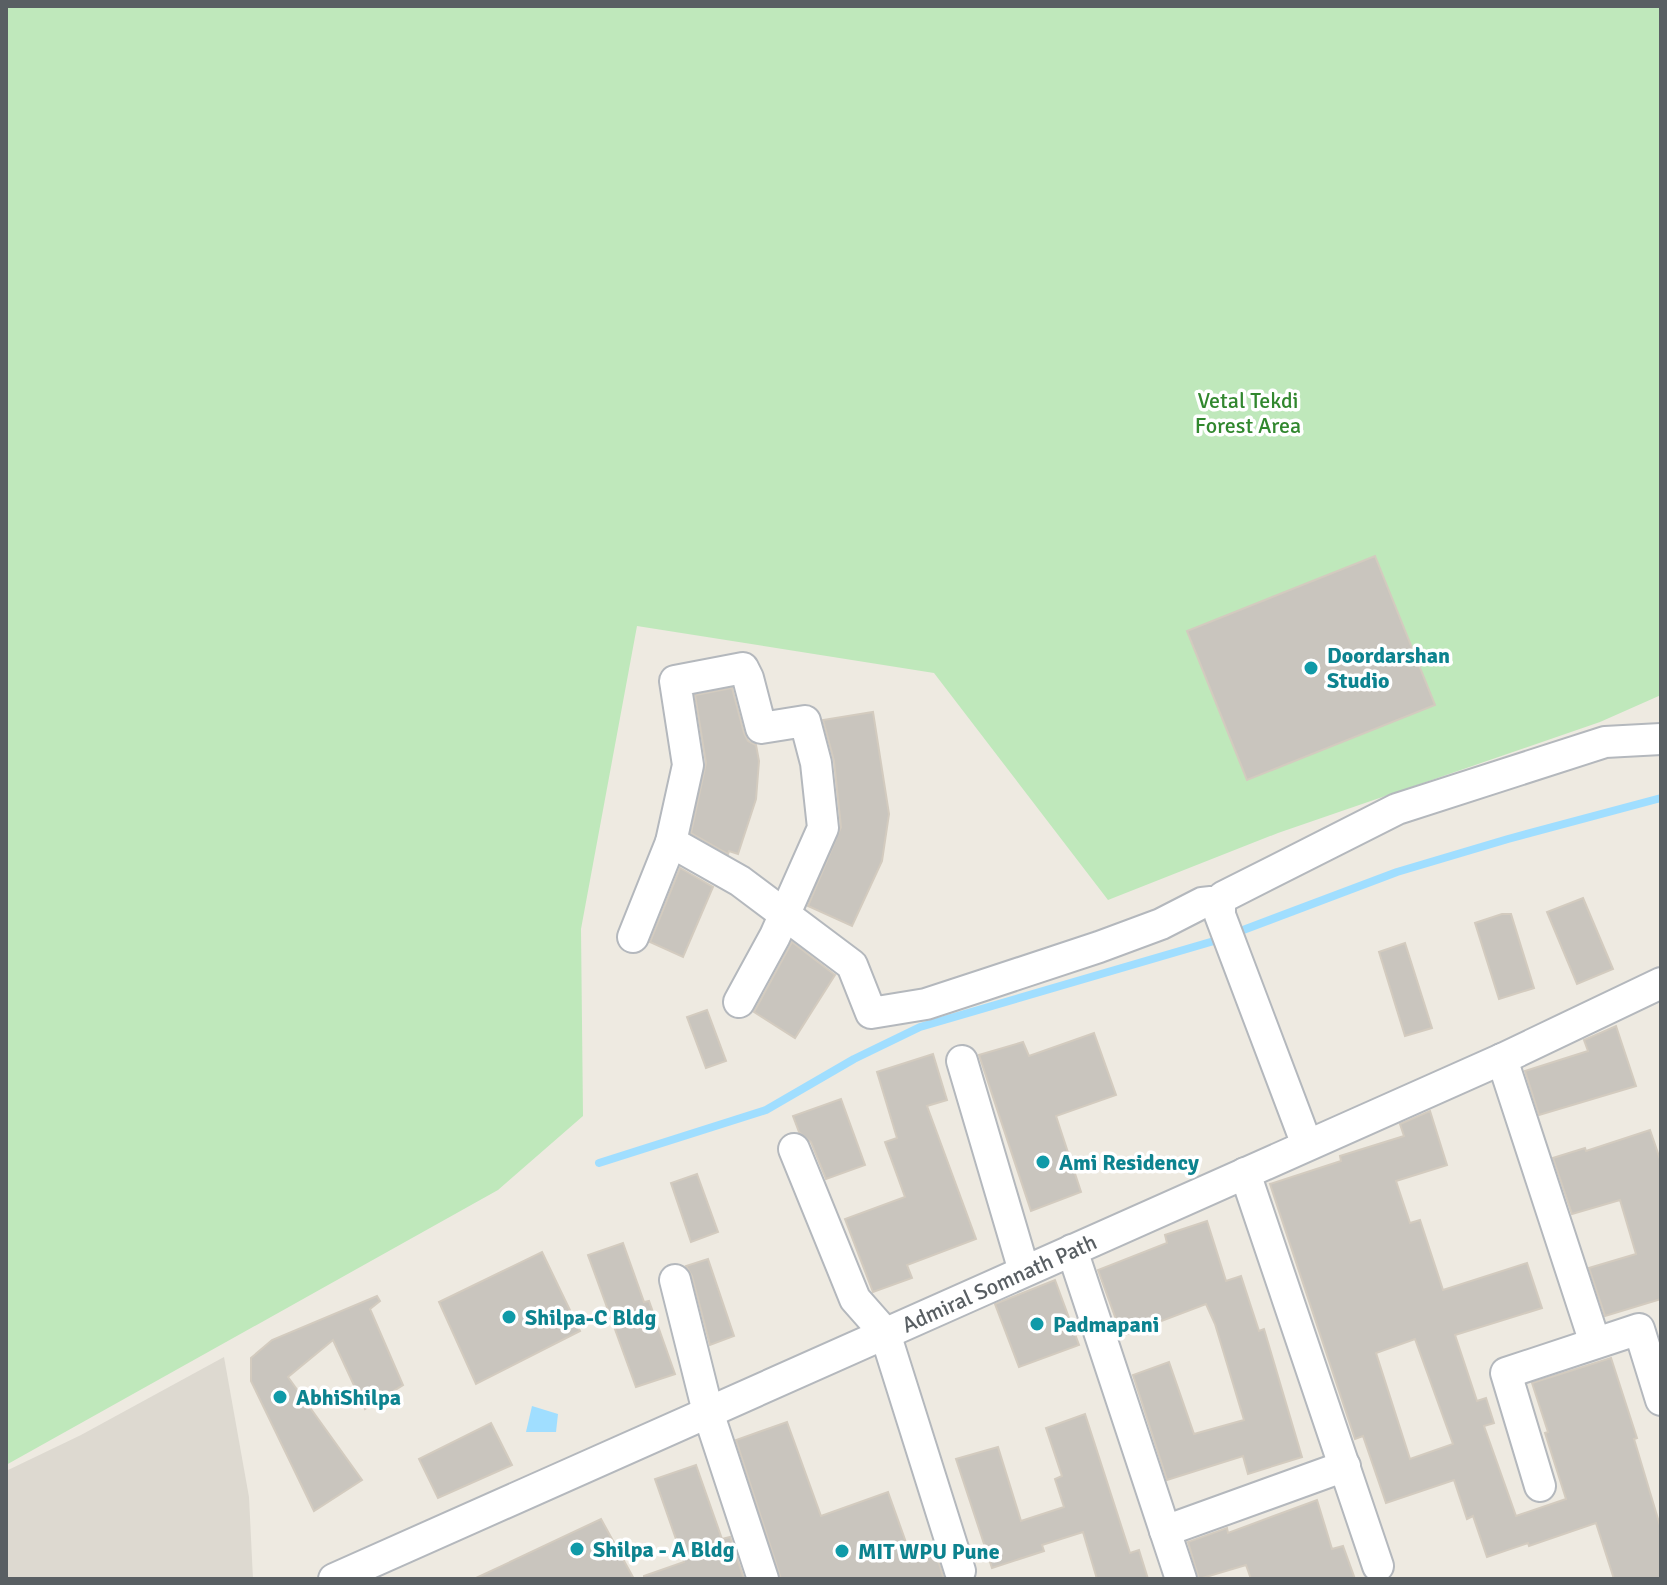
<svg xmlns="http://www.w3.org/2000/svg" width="1667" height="1585" font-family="Signika,sans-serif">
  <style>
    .education { fill: #ddd9d0 }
    .green { fill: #bfe8bb }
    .water { fill: #a0deff }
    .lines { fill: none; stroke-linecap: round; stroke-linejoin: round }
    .stream { stroke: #a0deff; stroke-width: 8 }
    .building { fill: #c9c5be; stroke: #d3cbbf; stroke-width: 2; fill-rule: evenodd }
    .minor-casing { stroke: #b4b8bd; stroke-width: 34 }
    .minor { stroke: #fff; stroke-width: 30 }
    .culture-dot { fill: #0f9aa8; stroke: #fff; stroke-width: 3 }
    .labels { text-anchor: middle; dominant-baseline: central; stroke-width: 7; stroke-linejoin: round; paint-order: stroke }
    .park-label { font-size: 22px; fill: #31872e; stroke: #fff }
    .culture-label { font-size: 22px; font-weight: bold; fill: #0d838f; stroke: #fff; text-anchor: start }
    .street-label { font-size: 22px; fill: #595f63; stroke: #fff }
  </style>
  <rect width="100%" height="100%" fill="#eeeae1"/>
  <!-- education -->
  <polygon class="education" points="224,1357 249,1497 253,1579 6,1579 6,1471 81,1435"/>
  <!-- green -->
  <polygon class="green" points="6,6 1661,6 1661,695 1600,722 1278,833 1108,900 934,673 637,626 581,929 583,1116 498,1190 6,1465"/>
  <!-- water -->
  <polygon class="water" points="532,1406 558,1414 556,1432 526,1432"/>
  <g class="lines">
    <!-- stream -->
    <polyline class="stream" points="599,1163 766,1110 854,1059 920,1027 1214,941 1397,872 1508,839 1661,798"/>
  </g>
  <!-- building -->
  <g class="building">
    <polygon points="1375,556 1435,705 1247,780 1187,631"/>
    <polygon points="732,688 744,733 748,741 756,745 759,761 756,799 738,854 729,851 728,854 691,833 706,763 695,695"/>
    <polygon points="873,712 889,814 882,861 852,926 808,906 841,827 834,761 823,720"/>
    <polygon points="680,868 713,887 683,957 650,942"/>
    <polygon points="1583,898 1613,969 1577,984 1547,912"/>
    <polygon points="1502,914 1511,914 1534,988 1499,999 1475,923"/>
    <polygon points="792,942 835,975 795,1038 754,1012"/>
    <polygon points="1405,943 1432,1028 1405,1036 1379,952"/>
    <polygon points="707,1010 726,1061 706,1068 687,1017"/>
    <polygon points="1616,1026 1636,1086 1539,1115 1525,1071 1588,1051 1584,1040"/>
    <polygon points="1094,1033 1116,1095 1056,1116 1081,1192 1031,1211 979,1055 1023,1042 1029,1056"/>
    <polygon points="933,1054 947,1100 927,1106 976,1239 907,1265 912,1278 873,1292 845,1219 905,1197 885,1142 897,1138 877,1072"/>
    <polygon points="841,1099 865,1165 826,1179 811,1142 799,1132 793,1116"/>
    <path d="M1430,1111l17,54 -51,16 14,42 10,-3 23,70 84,-27 15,45 -87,27 22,66 9,-3 8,25 -10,3 32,90 50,-17 -21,-66 3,-1 -16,-49 79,-25 26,80 -3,1 27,90v50h-47l-18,-56 -67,23 -1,-3 -41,14 -14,-41 -6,3 -13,-39 -68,23 -23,-67 -8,3 -85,-255 71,-23 -1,-5 64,-20 -4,-12zM1415,1339l38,105 -43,15 -34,-106z"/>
    <polygon points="1650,1130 1661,1162 1661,1299 1605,1316 1589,1268 1636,1254 1620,1200 1572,1214 1553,1158 1585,1148 1586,1151"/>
    <polygon points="697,1174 718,1232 691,1242 671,1183"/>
    <polygon points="1207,1221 1226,1281 1241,1276 1259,1331 1264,1329 1302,1457 1248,1474 1243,1456 1167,1480 1133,1375 1169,1362 1194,1434 1244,1420 1215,1324 1206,1304 1122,1336 1098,1270 1167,1243 1165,1235"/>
    <polygon points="623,1243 644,1302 649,1301 675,1374 636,1387 588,1255"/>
    <polygon points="542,1252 580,1331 476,1384 439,1302"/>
    <polygon points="708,1259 734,1336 710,1345 692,1276 686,1266"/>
    <polygon points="1055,1280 1079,1345 1019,1367 995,1304"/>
    <polygon points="377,1296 380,1301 370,1309 403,1385 365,1409 333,1340 288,1377 362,1480 314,1511 251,1381 251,1358 272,1340"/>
    <polygon points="1085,1414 1130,1553 1139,1550 1148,1579 1097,1579 1083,1532 1042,1545 1044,1551 992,1568 956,1459 998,1447 1021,1521 1064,1507 1055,1479 1062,1476 1046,1428"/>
    <polygon points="787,1422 821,1516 888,1492 908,1548 937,1557 944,1579 781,1579 736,1440"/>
    <polygon points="491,1423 512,1465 438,1498 419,1459"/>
    <polygon points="696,1465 722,1539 730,1537 744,1579 644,1579 644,1576 684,1562 655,1479"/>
    <polygon points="1317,1500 1332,1549 1343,1546 1355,1579 1251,1579 1246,1565 1199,1579 1188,1542 1227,1528 1228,1533"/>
    <polygon points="601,1519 634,1579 474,1579"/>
  </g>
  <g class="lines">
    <!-- minor casing -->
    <g class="minor-casing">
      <g id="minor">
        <polyline points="671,842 740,881 852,965 871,1013 926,1004 984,985 1099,947 1161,924 1202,903 1211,902 1219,909"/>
        <polyline points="633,937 671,842 688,765 675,681 743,668 748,678 761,728 805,721 816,763 823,828 775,936 739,1002"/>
        <polyline points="1502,1059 1595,1343"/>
        <polyline points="962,1061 1024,1271"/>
        <polyline points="1307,1145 1220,915 1220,902 1223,897 1397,809 1605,742 1661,739"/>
        <polyline points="794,1149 855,1299 885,1333 960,1571"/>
        <polyline points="1245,1173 1378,1566"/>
        <polyline points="1072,1250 1181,1579"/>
        <polyline points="675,1280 708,1412 763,1579"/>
        <polyline points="1540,1486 1506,1373 1639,1329 1661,1400"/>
        <polyline points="1165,1531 1345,1466"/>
        <path id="s1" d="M334,1579l1168,-520 159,-76"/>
      </g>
    </g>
    <!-- minor -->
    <use href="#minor" class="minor"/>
  </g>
  <!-- markers -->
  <g class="culture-dot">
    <circle cx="1311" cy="668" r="8"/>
    <circle cx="1043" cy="1162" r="8"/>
    <circle cx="509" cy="1317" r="8"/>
    <circle cx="1037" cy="1324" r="8"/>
    <circle cx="280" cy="1397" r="8"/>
    <circle cx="577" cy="1549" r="8"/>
    <circle cx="842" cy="1551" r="8"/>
  </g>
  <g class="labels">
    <!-- park labels -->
    <g class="park-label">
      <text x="1248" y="400">Vetal Tekdi<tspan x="1248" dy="25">Forest Area</tspan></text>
    </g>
    <!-- culture labels -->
    <g class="culture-label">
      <text x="1327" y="655">Doordarshan<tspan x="1327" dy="25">Studio</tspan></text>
      <text x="1059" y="1162">Ami Residency</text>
      <text x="525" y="1317">Shilpa-C Bldg</text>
      <text x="1053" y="1324">Padmapani</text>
      <text x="296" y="1397">AbhiShilpa</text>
      <text x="593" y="1549">Shilpa - A Bldg</text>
      <text x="858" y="1551">MIT WPU Pune</text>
    </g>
    <!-- street labels -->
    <g class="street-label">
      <text stroke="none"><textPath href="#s1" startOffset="728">Admiral Somnath Path</textPath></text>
    </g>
  </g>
  <!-- border -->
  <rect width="1667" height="1585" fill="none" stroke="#595f63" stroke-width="16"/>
</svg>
